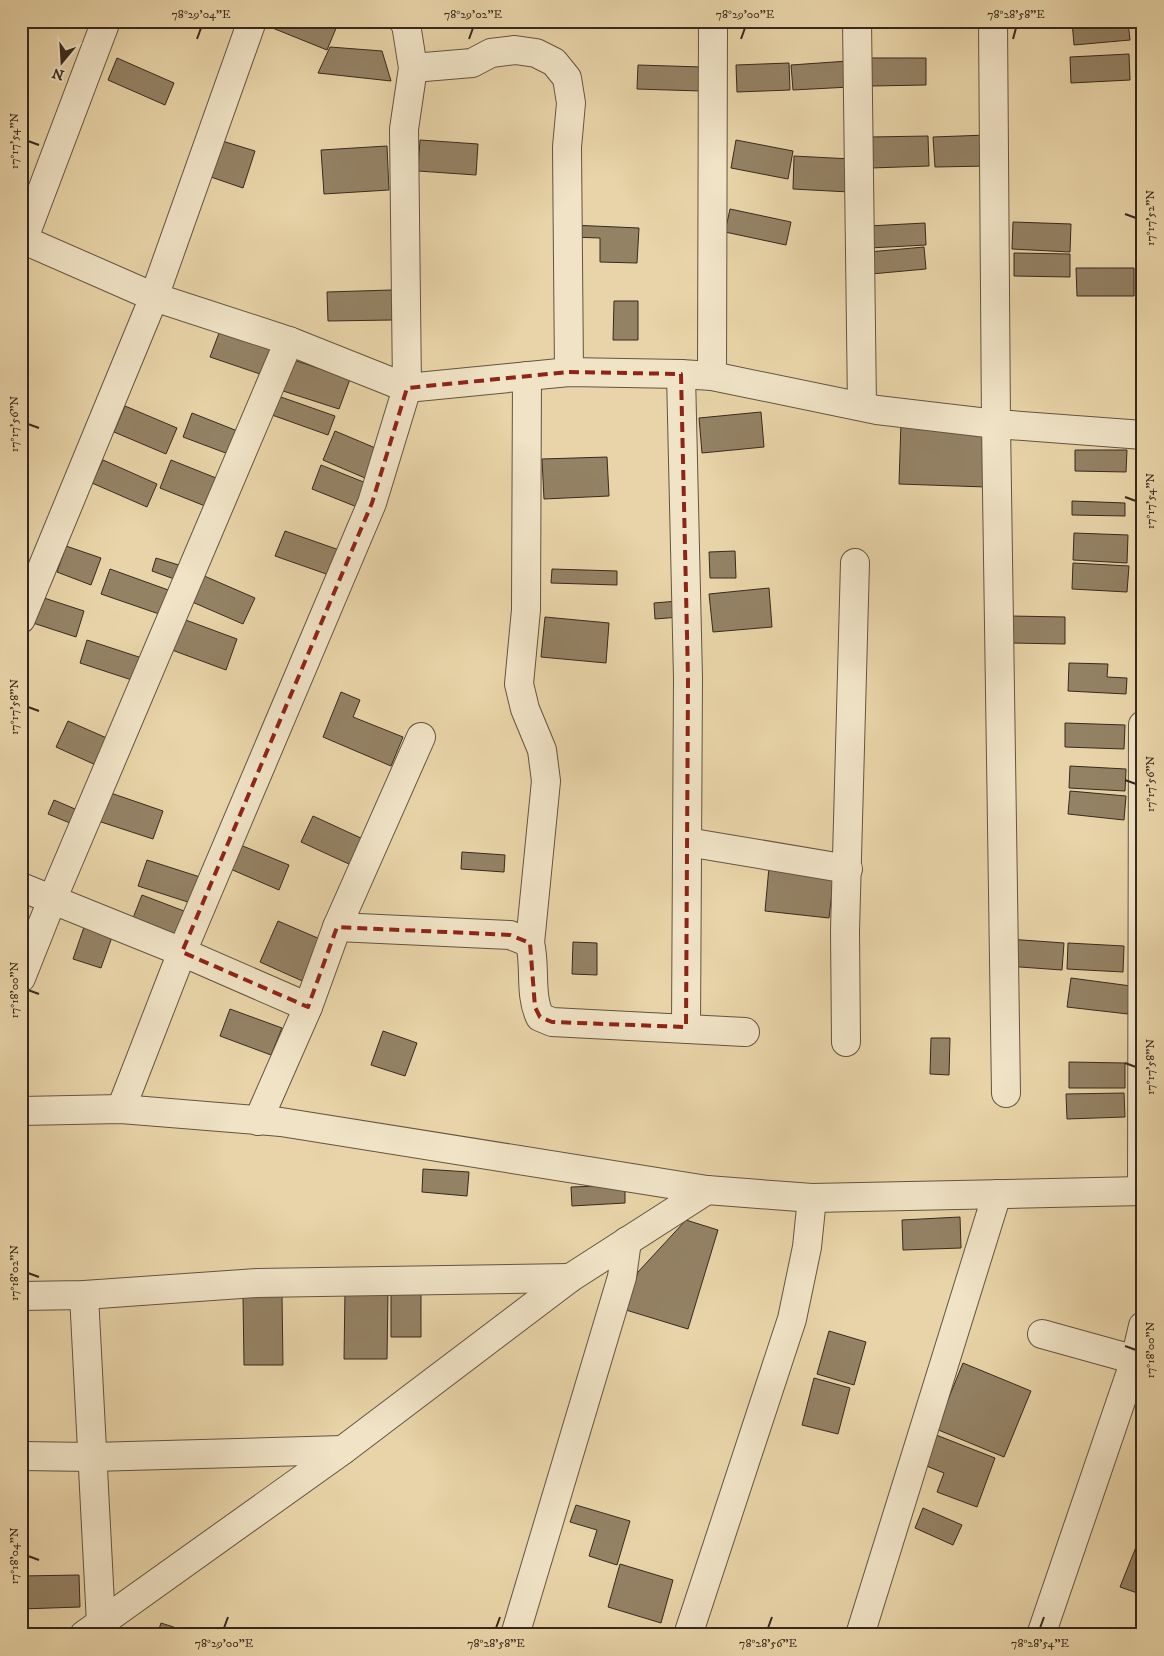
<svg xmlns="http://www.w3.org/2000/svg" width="1164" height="1656" font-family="'IM FELL DW Pica',serif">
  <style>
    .building { fill: #948265; stroke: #38291d }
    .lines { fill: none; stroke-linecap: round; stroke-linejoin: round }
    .street-casing { stroke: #645440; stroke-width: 30 }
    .street { stroke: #f0e3c6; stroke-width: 28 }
    .marked { fill: none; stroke: #8f2418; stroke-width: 4; stroke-dasharray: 10 6; stroke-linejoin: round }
    .ticks { fill: none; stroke: #38291d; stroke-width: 2 }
    .neatline { fill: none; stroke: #38291d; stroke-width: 2 }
    .ticks-label { font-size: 12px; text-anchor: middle; fill: #38291d }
  </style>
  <rect width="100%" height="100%" fill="#e8d4a8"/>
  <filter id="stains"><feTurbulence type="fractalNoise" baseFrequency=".004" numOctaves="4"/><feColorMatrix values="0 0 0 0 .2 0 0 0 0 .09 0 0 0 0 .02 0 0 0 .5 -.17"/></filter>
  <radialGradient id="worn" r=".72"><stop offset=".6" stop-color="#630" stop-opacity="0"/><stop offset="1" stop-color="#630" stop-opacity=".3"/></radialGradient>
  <!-- building -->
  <g class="building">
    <polygon points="272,21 339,21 327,50 270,27"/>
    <polygon points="1072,21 1128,21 1130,40 1074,45"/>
    <polygon points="330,47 382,51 391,81 318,73"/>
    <polygon points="1129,54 1130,80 1071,83 1070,57"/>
    <polygon points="117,58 174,83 165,105 108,80"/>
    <polygon points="871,58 926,58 926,85 871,86"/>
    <polygon points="848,61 850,87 793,90 791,65"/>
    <polygon points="789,63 790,90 737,92 736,65"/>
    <polygon points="638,65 702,67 701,91 637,89"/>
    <polygon points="987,135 989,166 935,167 933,137"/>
    <polygon points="928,136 929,166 871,168 870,137"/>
    <polygon points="219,140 255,151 243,188 208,176"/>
    <polygon points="420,140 478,144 476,175 418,171"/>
    <polygon points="736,140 793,151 788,179 731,168"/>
    <polygon points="387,146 389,190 324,194 321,150"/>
    <polygon points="794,156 851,159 849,192 793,189"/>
    <polygon points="730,209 791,222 786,245 725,232"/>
    <polygon points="1013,222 1071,224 1070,252 1012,249"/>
    <polygon points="925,223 926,245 869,248 868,226"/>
    <polygon points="571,225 639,228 637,263 600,262 600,238 570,237"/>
    <polygon points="924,247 926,269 871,274 869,252"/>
    <polygon points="1014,253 1070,254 1070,277 1014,276"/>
    <polygon points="1076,268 1134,268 1134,296 1077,296"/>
    <polygon points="392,290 392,320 328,321 327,292"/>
    <polygon points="614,301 638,301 638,340 613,340"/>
    <polygon points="222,325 274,344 263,375 210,357"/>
    <polygon points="291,359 350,379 339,409 280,390"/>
    <polygon points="278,396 335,416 328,435 272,415"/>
    <polygon points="125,406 177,428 166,454 114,432"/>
    <polygon points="761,412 764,447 702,453 699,418"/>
    <polygon points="192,413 240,432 231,455 183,437"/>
    <polygon points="901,422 988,425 986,487 899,484"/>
    <polygon points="335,431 385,452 372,481 323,460"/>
    <polygon points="1075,450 1127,450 1126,472 1075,471"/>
    <polygon points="607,457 609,496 544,499 542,459"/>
    <polygon points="103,460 157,484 147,507 92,483"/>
    <polygon points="171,460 221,480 210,508 160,488"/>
    <polygon points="321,465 371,485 362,509 312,489"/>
    <polygon points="1072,501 1125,503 1125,516 1072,515"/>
    <polygon points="285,531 342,551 332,576 275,556"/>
    <polygon points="1074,533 1128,535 1127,563 1073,560"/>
    <polygon points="66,546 101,558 91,585 57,572"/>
    <polygon points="735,551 736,578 710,578 709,552"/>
    <polygon points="156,558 182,566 177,580 152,571"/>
    <polygon points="1073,563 1129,566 1127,592 1072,589"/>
    <polygon points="110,569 171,591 162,615 101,594"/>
    <polygon points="552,569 617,571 617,585 551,583"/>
    <polygon points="202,575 255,598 243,624 190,601"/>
    <polygon points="769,588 772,627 713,632 709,594"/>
    <polygon points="38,596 84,611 76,637 30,622"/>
    <polygon points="678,601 680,617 655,619 654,603"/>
    <polygon points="1011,616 1065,617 1065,644 1010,643"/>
    <polygon points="545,617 609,623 606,663 541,657"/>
    <polygon points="183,619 237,639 226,670 172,650"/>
    <polygon points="87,640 145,659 138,682 80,663"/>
    <polygon points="1069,663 1108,664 1107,677 1127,678 1126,694 1068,691"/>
    <polygon points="341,692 360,700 353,717 403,737 391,766 323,737"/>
    <polygon points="68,721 109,739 98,766 56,747"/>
    <polygon points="1065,723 1125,725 1124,749 1065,747"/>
    <polygon points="1070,766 1126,769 1125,791 1069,788"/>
    <polygon points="102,790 163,811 153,839 92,819"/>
    <polygon points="1070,791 1126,796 1124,820 1068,814"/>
    <polygon points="54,800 75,809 70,823 48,814"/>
    <polygon points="313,816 363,839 351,865 301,842"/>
    <polygon points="238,844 289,865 279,890 228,868"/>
    <polygon points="462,852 505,855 504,872 461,869"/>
    <polygon points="147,860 200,877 191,903 138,886"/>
    <polygon points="769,867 834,875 829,918 765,911"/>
    <polygon points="142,895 184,911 175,934 133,918"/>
    <polygon points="278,921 327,942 309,984 260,962"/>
    <polygon points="84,927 112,937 101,968 73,959"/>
    <polygon points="1008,939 1064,943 1062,970 1006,966"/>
    <polygon points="573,942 597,943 597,975 572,974"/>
    <polygon points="1068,943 1124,946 1123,972 1067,969"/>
    <polygon points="1071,978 1131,986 1128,1014 1067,1007"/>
    <polygon points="230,1009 282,1028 271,1055 220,1036"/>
    <polygon points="383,1031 417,1043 405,1076 371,1065"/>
    <polygon points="931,1038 950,1038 949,1075 930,1074"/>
    <polygon points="1069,1062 1125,1063 1125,1088 1069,1088"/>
    <polygon points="1124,1093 1125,1117 1067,1119 1066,1094"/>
    <polygon points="423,1169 469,1172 467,1196 422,1192"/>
    <polygon points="625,1185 625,1203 572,1206 571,1187"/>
    <polygon points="960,1217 961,1248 903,1250 902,1220"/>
    <polygon points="686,1220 718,1230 688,1329 626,1310 638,1272"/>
    <polygon points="345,1289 388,1290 387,1359 344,1359"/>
    <polygon points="391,1289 421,1290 421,1337 391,1337"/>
    <polygon points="243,1296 282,1296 283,1365 244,1365"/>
    <polygon points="829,1331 866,1342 854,1385 817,1374"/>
    <polygon points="963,1363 1031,1391 1004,1457 936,1429"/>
    <polygon points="814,1378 850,1388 838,1434 802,1425"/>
    <polygon points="931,1433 995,1458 977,1507 937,1492 944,1473 919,1463"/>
    <polygon points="576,1505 630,1521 617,1565 589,1556 597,1530 570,1522"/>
    <polygon points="923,1508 962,1525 953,1545 915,1528"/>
    <polygon points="1140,1537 1143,1538 1143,1595 1120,1587"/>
    <polygon points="620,1564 673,1580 661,1623 608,1607"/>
    <polygon points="79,1575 80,1607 21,1609 21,1576"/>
    <polygon points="161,1623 198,1635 157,1635"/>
  </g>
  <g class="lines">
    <!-- street casing -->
    <g class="street-casing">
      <g id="street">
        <polyline points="857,21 862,406"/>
        <polyline points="993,21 996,424 1006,1093"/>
        <polyline points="413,68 472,63 491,53 515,50 536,53 554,62 567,78 571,103 567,147 569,372"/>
        <polyline points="24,240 154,297 289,341 407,388 569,372 681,374 712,376 877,410 996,424 1143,435"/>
        <polyline points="21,246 106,21"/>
        <polyline points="681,374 688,678 686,1027"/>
        <polyline points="527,376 526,610 519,684 525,709 542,750 546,781 530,943"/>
        <polyline points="712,376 713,21"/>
        <polyline points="21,619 154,297 252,21"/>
        <polyline points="687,842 848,869"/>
        <polyline points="21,887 182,952 308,1007"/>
        <path d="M337,927l173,8 20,8c6,24 -1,51 10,74l12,5 193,10"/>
        <polyline points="21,978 52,900 289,341"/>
        <polyline points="846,1042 845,931 855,563"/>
        <polyline points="121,1109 182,952 372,503 407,388 404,129 413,68 406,24 403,21"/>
        <polyline points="21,1111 121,1109 281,1122 707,1190 812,1198 1143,1191"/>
        <polyline points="258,1121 308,1007 337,927 421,737"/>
        <polyline points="1142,1191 1143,725"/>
        <polyline points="84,1295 101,1623"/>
        <polyline points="21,1296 84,1295 257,1283 570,1278"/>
        <polyline points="1042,1334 1143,1362"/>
        <polyline points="21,1456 92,1457 343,1450"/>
        <polyline points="84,1635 343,1450 570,1278 707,1190"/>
        <polyline points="515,1635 622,1277 627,1241"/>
        <polyline points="688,1635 792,1319 807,1247 812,1198"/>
        <polyline points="860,1635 997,1194"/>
        <polyline points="1041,1635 1135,1360 1143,1326"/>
      </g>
    </g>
    <!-- street -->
    <use href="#street" class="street"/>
  </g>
  <!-- marked area -->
  <path class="marked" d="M569,372l112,2 7,304 -2,349 -134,-5 -12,-5 -5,-10 -5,-64 -20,-8 -173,-8 -29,80 -126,-55 190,-449 35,-115z"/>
  <!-- ticks -->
  <path class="ticks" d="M197,39l4,-11M469,39l4,-11M741,39l4,-11M1013,39l3,-11M28,141l11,4M1125,214l11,4M28,424l11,4M1125,497l11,4M28,707l11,4M1125,780l11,4M28,990l11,4M1125,1063l11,4M28,1273l11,4M1125,1346l11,4M28,1556l11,4M224,1628l4,-11M496,1628l4,-11M768,1628l4,-11M1040,1628l4,-11"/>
  <!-- margin -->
  <rect width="1164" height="1656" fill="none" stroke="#e8d4a8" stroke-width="55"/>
  <!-- north arrow -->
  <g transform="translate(62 62) rotate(198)" stroke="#f0e3c6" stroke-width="4" paint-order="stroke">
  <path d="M0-4L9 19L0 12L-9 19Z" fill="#38291d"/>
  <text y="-8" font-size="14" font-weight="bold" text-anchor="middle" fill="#38291d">N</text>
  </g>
  <rect x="28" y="28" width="1108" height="1600" class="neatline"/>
  <g class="ticks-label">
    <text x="201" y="18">78°29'04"E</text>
    <text x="473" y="18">78°29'02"E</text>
    <text x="745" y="18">78°29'00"E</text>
    <text x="1016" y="18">78°28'58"E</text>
    <text transform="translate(14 141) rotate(-90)" y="4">17°17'54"N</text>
    <text transform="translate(1150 218) rotate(-90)" y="4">17°17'52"N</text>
    <text transform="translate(14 424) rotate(-90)" y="4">17°17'56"N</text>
    <text transform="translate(1150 501) rotate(-90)" y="4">17°17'54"N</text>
    <text transform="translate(14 707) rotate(-90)" y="4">17°17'58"N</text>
    <text transform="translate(1150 784) rotate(-90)" y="4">17°17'56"N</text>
    <text transform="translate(14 990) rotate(-90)" y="4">17°18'00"N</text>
    <text transform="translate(1150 1067) rotate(-90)" y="4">17°17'58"N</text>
    <text transform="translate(14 1273) rotate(-90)" y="4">17°18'02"N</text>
    <text transform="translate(1150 1350) rotate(-90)" y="4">17°18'00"N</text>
    <text transform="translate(14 1556) rotate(-90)" y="4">17°18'04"N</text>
    <text x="224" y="1647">78°29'00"E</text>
    <text x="496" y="1647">78°28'58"E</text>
    <text x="768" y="1647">78°28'56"E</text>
    <text x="1040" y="1647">78°28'54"E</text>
  </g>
  <rect width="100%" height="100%" filter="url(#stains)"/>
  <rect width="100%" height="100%" fill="url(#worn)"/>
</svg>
